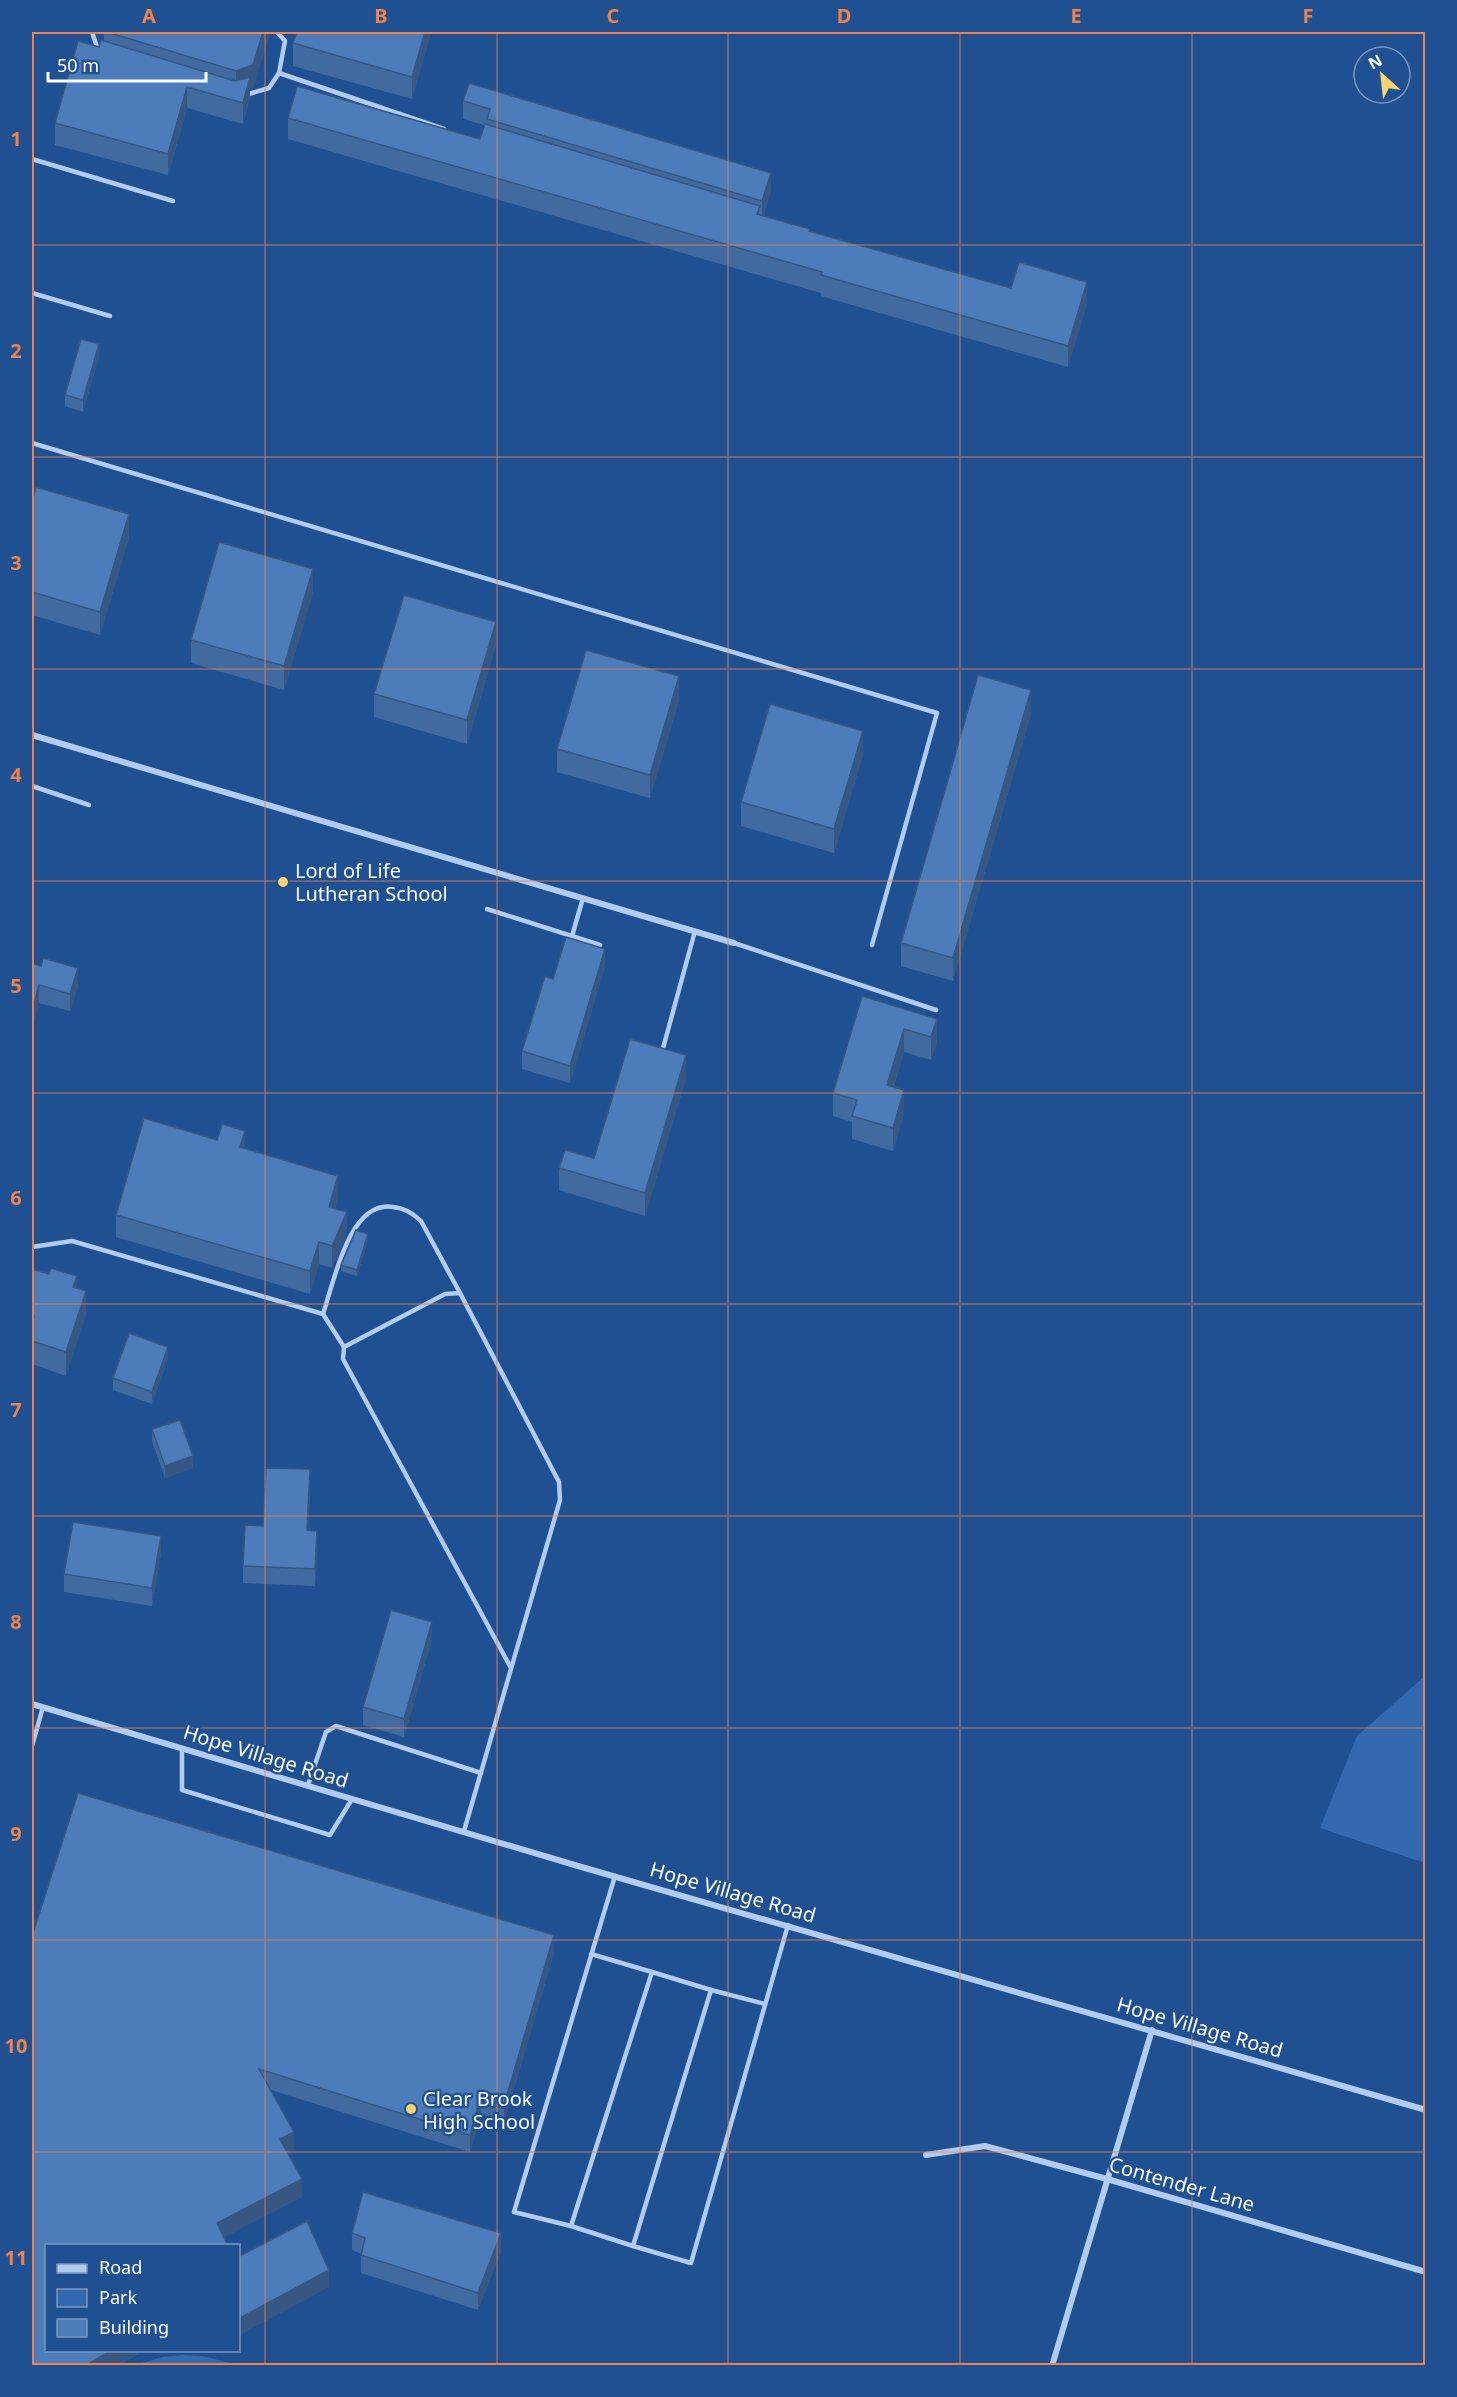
<svg xmlns="http://www.w3.org/2000/svg" width="1457" height="2397" font-family="'Noto Sans',sans-serif">
  <style>
    .green { fill: #336aaf }
    .lines { fill: none; stroke-linecap: round; stroke-linejoin: round }
    .service { stroke: #b1ccee; stroke-width: 4.5 }
    .minor { stroke: #b1ccee; stroke-width: 6 }
    .wall { fill: #416ba0 }
    .shaded-wall { fill: #355782 }
    .building { fill: #4c7cba; stroke: #355782; stroke-width: 1.5 }
    .grid { fill: none; stroke: #ee8249; stroke-width: 1.5; stroke-opacity: 0.55 }
    .poi-dot { fill: #fbd471; stroke: #1f5092; stroke-width: 2 }
    .labels { text-anchor: middle; dominant-baseline: central; stroke-width: 4.5; stroke-linejoin: round; paint-order: stroke }
    .poi-label { font-size: 20px; fill: #fff; stroke: #1f5092; text-anchor: start }
    .street-label { font-size: 20px; fill: #fff; stroke: #1f5092 }
    .neatline { fill: none; stroke: #ee8249; stroke-width: 2 }
    .grid-label { font-size: 20px; text-anchor: middle; font-weight: bold; fill: #ee8249 }
  </style>
  <rect width="100%" height="100%" fill="#1f5092"/>
  <!-- green -->
  <g class="green">
    <polygon points="1425,1676 1425,1863 1320,1828 1357,1736"/>
    <polygon points="182,2355 202,2356 238,2365 135,2365 163,2357"/>
  </g>
  <g class="lines">
    <!-- service -->
    <g class="service">
      <polyline points="92,32 98,50"/>
      <polyline points="277,32 285,41 279,73 444,129"/>
      <polyline points="245,95 269,88 279,73"/>
      <polyline points="32,159 173,201"/>
      <polyline points="32,293 110,316"/>
      <polyline points="32,443 937,713 872,945"/>
      <polyline points="32,786 89,805"/>
      <polyline points="487,909 600,945"/>
      <polyline points="572,936 583,898"/>
      <polyline points="734,943 936,1010"/>
      <polyline points="662,1052 695,931"/>
      <polyline points="32,1247 72,1241 323,1314 344,1347"/>
      <path d="M323,1314c11,-32 26,-114 70,-107 12,1 20,6 28,14l39,72"/>
      <polyline points="32,1746 43,1707"/>
      <polyline points="182,1748 182,1790 330,1835 352,1799"/>
      <polyline points="308,1785 326,1732 336,1726 481,1773"/>
      <polyline points="464,1831 560,1500 559,1482 460,1293 445,1294 344,1347 343,1359 511,1668"/>
      <polyline points="615,1876 514,2212 571,2226 652,1972 711,1990 633,2246 691,2263 788,1925"/>
      <polyline points="591,1954 652,1972"/>
      <polyline points="711,1990 765,2004"/>
      <polyline points="571,2226 633,2246"/>
    </g>
    <!-- minor -->
    <g class="minor">
      <polyline points="32,735 734,943"/>
      <polyline points="32,1704 578,1866 1426,2110"/>
      <polyline points="926,2155 985,2146 1107,2179 1426,2272"/>
      <polyline points="1052,2366 1152,2030"/>
    </g>
  </g>
  <!-- wall -->
  <g class="wall">
    <polygon points="104,32 270,32 253,88 250,89 250,98 243,124 187,108 168,175 55,145 55,123 99,47 104,41"/>
    <polygon points="297,32 431,32 412,99 293,66 293,43"/>
    <polygon points="463,101 771,190 763,216 810,231 1011,288 1087,303 1068,367 821,296 821,293 288,139 288,118 480,139 484,125 463,119"/>
    <polygon points="99,356 83,412 65,406 65,395"/>
    <polygon points="32,502 129,537 100,635 32,615"/>
    <polygon points="313,592 284,690 191,663 191,640"/>
    <polygon points="496,645 467,744 374,717 374,694"/>
    <polygon points="679,700 650,798 557,772 557,749"/>
    <polygon points="1031,714 953,981 901,966 901,943"/>
    <polygon points="863,754 834,853 741,826 741,802"/>
    <polygon points="32,963 78,986 70,1011 39,1003"/>
    <polygon points="605,966 570,1083 522,1069 522,1051"/>
    <polygon points="862,996 937,1019 937,1042 931,1060 904,1052 894,1086 904,1113 893,1151 852,1139 852,1122 833,1116 833,1093"/>
    <polygon points="686,1078 645,1216 559,1190 559,1168 594,1158"/>
    <polygon points="217,1140 245,1149 338,1198 335,1208 347,1234 332,1268 319,1264 310,1294 116,1237 116,1215"/>
    <polygon points="368,1240 357,1276 341,1271 341,1265"/>
    <polygon points="32,1269 77,1288 86,1314 66,1376 32,1364"/>
    <polygon points="168,1359 152,1404 113,1390 113,1378"/>
    <polygon points="152,1429 193,1468 165,1478 152,1441"/>
    <polygon points="310,1487 308,1530 317,1548 315,1586 243,1583 243,1566 263,1526"/>
    <polygon points="161,1554 152,1606 64,1592 64,1574"/>
    <polygon points="432,1639 404,1737 363,1725 363,1707"/>
    <polygon points="32,1936 554,1953 504,2122 481,2114 470,2152 271,2090 294,2150 287,2153 302,2197 224,2237 46,2350 145,2350 117,2366 32,2366"/>
    <polygon points="352,2233 501,2251 478,2310 361,2273 361,2254 352,2250"/>
  </g>
  <!-- shaded-wall -->
  <g class="shaded-wall">
    <polygon points="263,32 270,32 253,88 250,89 250,98 243,124 243,103 236,93 236,71"/>
    <polygon points="425,32 431,32 412,99 412,77"/>
    <polygon points="187,87 187,108 168,175 168,154"/>
    <polygon points="771,173 771,190 762,218 762,201"/>
    <polygon points="1087,282 1087,303 1068,367 1068,346"/>
    <polygon points="99,344 99,356 83,412 83,400"/>
    <polygon points="129,514 129,537 100,635 100,612"/>
    <polygon points="313,569 313,592 284,690 284,666"/>
    <polygon points="496,622 496,645 467,744 467,720"/>
    <polygon points="679,676 679,700 650,798 650,775"/>
    <polygon points="1031,690 1031,714 953,981 953,958"/>
    <polygon points="863,731 863,754 834,853 834,829"/>
    <polygon points="605,949 605,966 570,1083 570,1066"/>
    <polygon points="78,968 78,986 70,1011 70,994"/>
    <polygon points="39,985 39,1003 32,1029 32,1012"/>
    <polygon points="937,1019 937,1042 931,1060 931,1037"/>
    <polygon points="904,1029 904,1052 887,1108 887,1085"/>
    <polygon points="686,1055 686,1078 645,1216 645,1193"/>
    <polygon points="904,1090 904,1113 893,1151 893,1128"/>
    <polygon points="245,1131 245,1153 240,1147"/>
    <polygon points="338,1176 338,1198 329,1229 329,1207"/>
    <polygon points="347,1212 347,1234 332,1268 332,1246"/>
    <polygon points="368,1234 368,1240 357,1276 357,1270"/>
    <polygon points="319,1242 319,1264 310,1294 310,1271"/>
    <polygon points="77,1276 77,1300 73,1287"/>
    <polygon points="86,1291 86,1314 66,1376 66,1352"/>
    <polygon points="168,1347 168,1359 152,1404 152,1392"/>
    <polygon points="193,1456 193,1468 165,1478 165,1466"/>
    <polygon points="310,1469 310,1487 307,1548 307,1530"/>
    <polygon points="317,1531 317,1548 315,1586 315,1569"/>
    <polygon points="161,1536 161,1554 152,1606 152,1588"/>
    <polygon points="34,1568 34,1580 32,1586 32,1574"/>
    <polygon points="432,1622 432,1639 404,1737 404,1719"/>
    <polygon points="554,1935 554,1953 504,2122 504,2105"/>
    <polygon points="481,2096 481,2114 470,2152 470,2135"/>
    <polygon points="294,2132 294,2150 280,2156 280,2139"/>
    <polygon points="302,2179 302,2197 217,2241 217,2223"/>
    <polygon points="501,2233 501,2251 478,2310 478,2293"/>
    <polygon points="329,2270 329,2287 238,2336 238,2319"/>
    <polygon points="112,2350 145,2350 117,2366 85,2366"/>
  </g>
  <!-- building -->
  <g class="building">
    <polygon points="107,32 263,32 253,65 236,71"/>
    <polygon points="297,32 425,32 412,77 293,43"/>
    <polygon points="101,40 235,81 250,77 243,103 187,87 168,154 55,123 78,41 99,47"/>
    <polygon points="469,83 771,173 762,201 487,119 490,109 463,101"/>
    <polygon points="297,86 480,139 485,124 760,206 757,214 810,229 809,231 1011,288 1019,262 1087,282 1068,346 821,275 822,272 288,118"/>
    <polygon points="81,339 99,344 83,400 65,395"/>
    <polygon points="36,487 129,514 100,612 32,592 32,502"/>
    <polygon points="219,542 313,569 284,666 191,640"/>
    <polygon points="404,595 496,622 467,720 374,694"/>
    <polygon points="586,650 679,676 650,775 557,749"/>
    <polygon points="978,675 1031,690 953,958 901,943"/>
    <polygon points="770,704 863,731 834,829 741,802"/>
    <polygon points="566,937 605,949 570,1066 522,1051 545,976 553,979"/>
    <polygon points="43,958 78,968 70,994 39,985 32,1012 32,963 41,966"/>
    <polygon points="862,996 937,1019 931,1037 904,1029 887,1085 904,1090 893,1128 852,1116 857,1100 833,1093"/>
    <polygon points="630,1039 686,1055 645,1193 559,1168 565,1150 594,1158"/>
    <polygon points="144,1118 217,1140 222,1124 245,1131 240,1147 338,1176 329,1207 347,1212 332,1246 319,1242 310,1271 116,1215"/>
    <polygon points="356,1230 368,1234 357,1270 341,1265"/>
    <polygon points="51,1268 77,1276 73,1287 86,1291 66,1352 32,1341 32,1324 34,1316 32,1315 32,1269 49,1274"/>
    <polygon points="129,1333 168,1347 152,1392 113,1378"/>
    <polygon points="180,1420 193,1456 165,1466 152,1429"/>
    <polygon points="266,1468 310,1469 307,1530 317,1531 315,1569 243,1566 245,1525 263,1526"/>
    <polygon points="73,1522 161,1536 152,1588 64,1574"/>
    <polygon points="391,1610 432,1622 404,1719 363,1707"/>
    <polygon points="78,1793 554,1935 504,2105 481,2096 470,2135 259,2069 294,2132 280,2139 302,2179 217,2223 228,2246 46,2246 46,2350 112,2350 85,2366 32,2366 32,1936"/>
    <polygon points="363,2192 501,2233 478,2293 361,2255 365,2238 352,2233"/>
    <polygon points="307,2221 329,2270 238,2319 238,2257"/>
  </g>
  <!-- grid -->
  <path class="grid" d="M265,32v2334M497,32v2334M728,32v2334M960,32v2334M1192,32v2334M32,245h1394M32,457h1394M32,669h1394M32,881h1394M32,1093h1394M32,1304h1394M32,1516h1394M32,1728h1394M32,1940h1394M32,2152h1394"/>
  <!-- markers -->
  <g class="poi-dot">
    <circle cx="283" cy="882" r="6"/>
    <circle cx="411" cy="2109" r="6"/>
  </g>
  <g class="labels">
    <!-- poi labels -->
    <g class="poi-label">
      <text x="295" y="870">Lord of Life<tspan x="295" dy="23">Lutheran School</tspan></text>
      <text x="423" y="2098">Clear Brook<tspan x="423" dy="23">High School</tspan></text>
    </g>
    <!-- street labels -->
    <g class="street-label">
      <text transform="translate(266 1756) rotate(17)">Hope Village Road</text>
      <text transform="translate(733 1892) rotate(16)">Hope Village Road</text>
      <text transform="translate(1200 2027) rotate(16)">Hope Village Road</text>
      <text transform="translate(1182 2184) rotate(16)">Contender Lane</text>
    </g>
  </g>
  <!-- border -->
  <rect width="1457" height="2397" fill="none" stroke="#1f5092" stroke-width="66"/>
  <!-- legend -->
  <rect x="45" y="2244" width="195" height="108" fill="#1f5092" stroke="#7996be" stroke-width="1.5"/>
  <rect x="57" y="2264" width="30" height="9" fill="#b1ccee" stroke="#7996be" stroke-width="1.5"/>
  <text x="99" y="2274" font-size="18" fill="#ffffff">Road</text>
  <rect x="57" y="2289" width="30" height="18" fill="#336aaf" stroke="#7996be" stroke-width="1.5"/>
  <text x="99" y="2304" font-size="18" fill="#ffffff">Park</text>
  <rect x="57" y="2319" width="30" height="18" fill="#4c7cba" stroke="#7996be" stroke-width="1.5"/>
  <text x="99" y="2334" font-size="18" fill="#ffffff">Building</text>
  <!-- north arrow -->
  <g transform="translate(1382 75) rotate(333)"><circle r="28" fill="#1f5092" stroke="#7996be" stroke-width="1.5"/>
  <path d="M0-4.5L10 22L0 15L-10 22Z" fill="#fbd471"/>
  <text y="-9" font-size="16" font-weight="bold" text-anchor="middle" fill="#ffffff">N</text>
  </g>
  <!-- scale -->
  <path d="M48 72v9h158v-9" fill="none" stroke="#ffffff" stroke-width="3"/>
  <text x="57" y="72" font-size="18" fill="#ffffff" stroke="#1f5092" stroke-width="4.5" paint-order="stroke">50 m</text>
  <rect x="33" y="33" width="1391" height="2331" class="neatline"/>
  <g class="grid-label">
    <text x="149" y="23">A</text>
    <text x="381" y="23">B</text>
    <text x="613" y="23">C</text>
    <text x="844" y="23">D</text>
    <text x="1076" y="23">E</text>
    <text x="1308" y="23">F</text>
    <text x="16" y="146">1</text>
    <text x="16" y="358">2</text>
    <text x="16" y="570">3</text>
    <text x="16" y="782">4</text>
    <text x="16" y="993">5</text>
    <text x="16" y="1205">6</text>
    <text x="16" y="1417">7</text>
    <text x="16" y="1629">8</text>
    <text x="16" y="1841">9</text>
    <text x="16" y="2053">10</text>
    <text x="16" y="2265">11</text>
  </g>
</svg>
